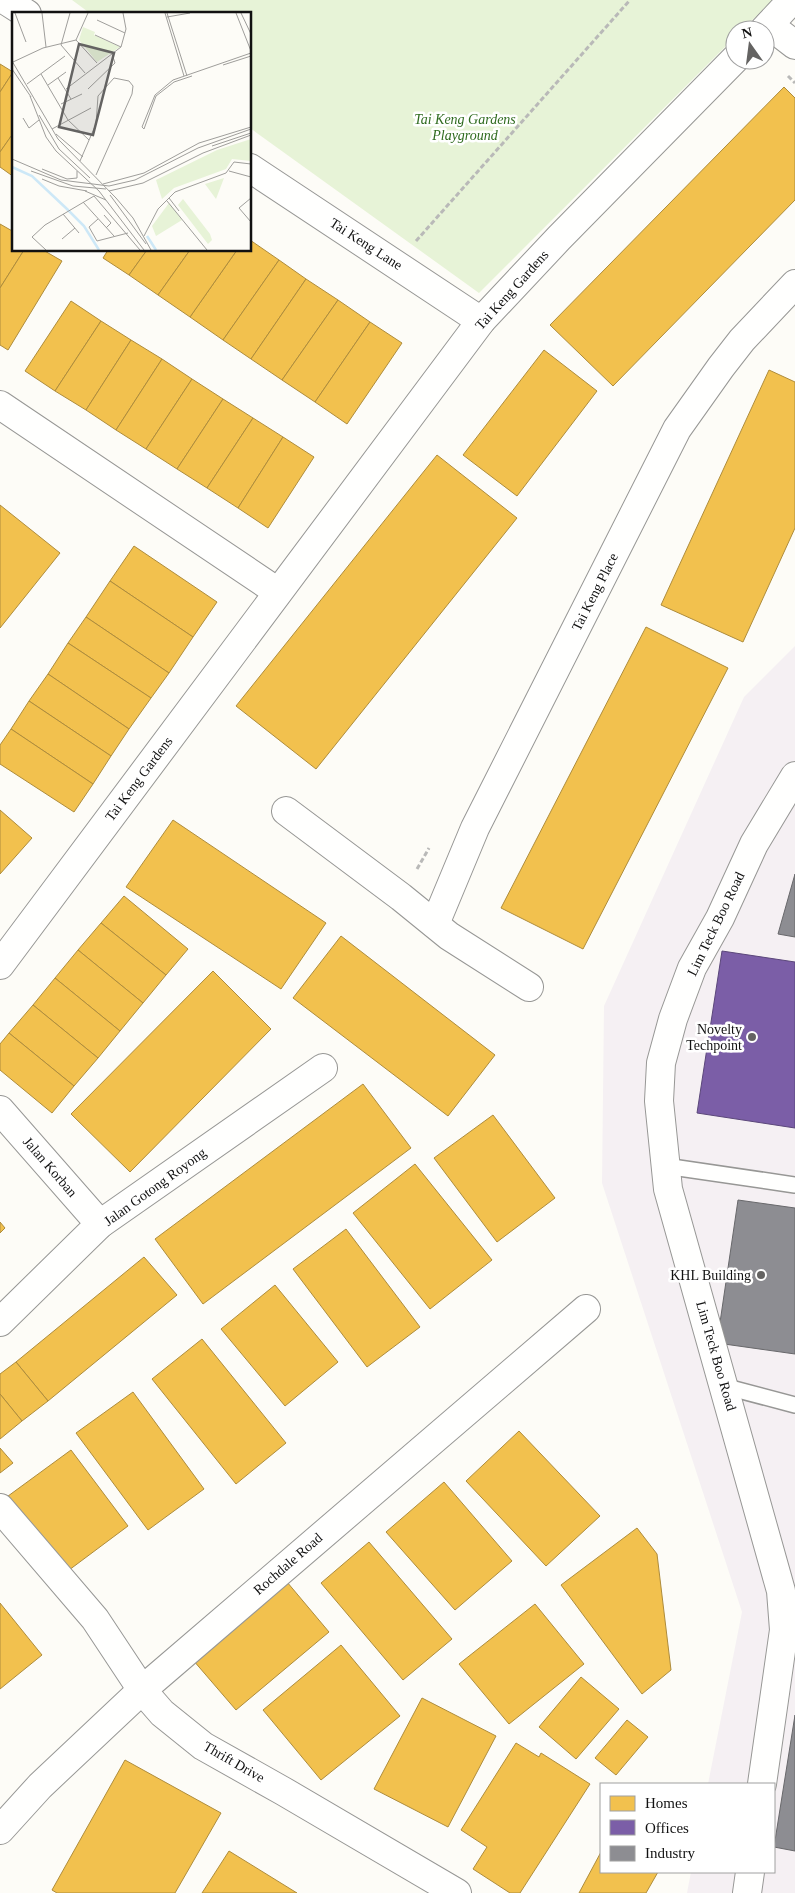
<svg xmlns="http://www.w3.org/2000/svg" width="795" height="1893" font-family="Georgia,serif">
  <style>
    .industrial { fill: #f5f0f3 }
    .green { fill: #e7f3d7 }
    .homes { fill: #f2c14e; stroke: #ae8c3c }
    .offices { fill: #7b5ea7; stroke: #5b477a }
    .industry { fill: #8d8d92; stroke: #68686b }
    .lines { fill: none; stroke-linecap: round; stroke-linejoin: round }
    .service-casing { stroke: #979795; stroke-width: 18 }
    .minor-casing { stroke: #979795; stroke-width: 30 }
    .path { stroke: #b9b9b8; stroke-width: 3; stroke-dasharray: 5 2.5; stroke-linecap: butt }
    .service { stroke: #fffffe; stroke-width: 15 }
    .minor { stroke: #fffffe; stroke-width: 28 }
    .poi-dot { fill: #646362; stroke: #fff; stroke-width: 2 }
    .labels { text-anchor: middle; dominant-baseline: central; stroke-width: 5; stroke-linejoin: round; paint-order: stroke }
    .park-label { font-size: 14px; font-style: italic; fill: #2f6b1f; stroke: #fff }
    .street-label { font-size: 14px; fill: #111; stroke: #fff }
    .poi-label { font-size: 14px; fill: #111; stroke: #fff; text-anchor: end }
    .inset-river { fill: none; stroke: #cde8f7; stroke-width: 2.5 }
    .inset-road { fill: none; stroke: #9f9e9b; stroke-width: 1 }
    .view { fill: #646362; fill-opacity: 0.15; stroke: #646362; stroke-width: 2.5 }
    .inset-edge { fill: none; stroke: #111; stroke-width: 2.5 }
  </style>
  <rect width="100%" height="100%" fill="#fdfcf7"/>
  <!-- industrial -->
  <polygon class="industrial" points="795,646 795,1893 687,1893 691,1872 774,1872 774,1784 708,1784 742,1612 602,1183 604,1006 744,697"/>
  <!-- green -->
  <polygon class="green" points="72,0 773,0 742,30 735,30 735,37 479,293 250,128 250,14 91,14"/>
  <!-- homes -->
  <g class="homes">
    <polygon points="0,64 13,72 0,92"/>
    <polygon points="13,72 14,132 0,152 0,92"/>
    <polygon points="784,87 795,98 795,200 613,386 550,325"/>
    <polygon points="14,132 14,177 0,167 0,152"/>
    <polygon points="0,224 14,232 14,250 24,250 0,288"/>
    <polygon points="250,240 279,260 223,340 190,317 237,250 250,250"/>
    <polygon points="24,250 43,250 62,261 8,350 0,345 0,288"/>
    <polygon points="108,250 147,250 129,275 103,258"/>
    <polygon points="147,250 190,250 158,295 129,275"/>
    <polygon points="190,250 237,250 190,317 158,295"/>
    <polygon points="279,260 306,279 251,359 223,340"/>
    <polygon points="306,279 338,300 282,380 251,359"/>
    <polygon points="338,300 370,322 315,402 282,380"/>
    <polygon points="71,301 101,321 55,391 25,371"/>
    <polygon points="101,321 131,340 86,410 55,391"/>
    <polygon points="370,322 402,343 347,424 315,402"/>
    <polygon points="131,340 162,359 116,430 86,410"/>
    <polygon points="544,350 597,391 517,496 463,455"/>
    <polygon points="162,359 192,379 146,449 116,430"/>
    <polygon points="769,370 795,382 795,528 743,642 661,605"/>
    <polygon points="192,379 223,399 177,469 146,449"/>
    <polygon points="223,399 253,418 207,488 177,469"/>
    <polygon points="253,418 283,437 238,508 207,488"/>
    <polygon points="283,437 314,457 268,528 238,508"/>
    <polygon points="437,455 517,518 316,769 236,706"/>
    <polygon points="0,505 60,553 0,628"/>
    <polygon points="134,546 217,602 193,637 110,581"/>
    <polygon points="110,581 193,637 169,673 86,617"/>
    <polygon points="86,617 169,673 151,698 68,643"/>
    <polygon points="646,627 728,668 583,949 501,908"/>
    <polygon points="68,643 151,698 129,729 48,674"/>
    <polygon points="48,674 129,729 111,756 29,701"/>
    <polygon points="29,701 111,756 93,784 11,729"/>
    <polygon points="11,729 93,784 74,812 0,764 0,745"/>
    <polygon points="0,810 32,838 0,874"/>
    <polygon points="173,820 326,923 281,989 126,887"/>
    <polygon points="124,896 188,949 166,975 101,923"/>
    <polygon points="101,923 166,975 143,1003 78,950"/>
    <polygon points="341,936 495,1055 448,1116 293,998"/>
    <polygon points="78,950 143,1003 120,1031 55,978"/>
    <polygon points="213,971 271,1029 130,1172 71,1114"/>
    <polygon points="55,978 120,1031 98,1058 33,1005"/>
    <polygon points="33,1005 98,1058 74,1086 9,1033"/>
    <polygon points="9,1033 74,1086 52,1113 0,1070 0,1044"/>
    <polygon points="363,1084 411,1148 203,1304 155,1239"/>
    <polygon points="493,1115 555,1198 497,1242 434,1158"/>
    <polygon points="415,1164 492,1260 430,1309 353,1213"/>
    <polygon points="0,1222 5,1228 0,1233"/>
    <polygon points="346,1229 420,1327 367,1367 293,1269"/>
    <polygon points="144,1257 177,1295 48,1401 16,1362"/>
    <polygon points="275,1285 338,1362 285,1406 221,1329"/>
    <polygon points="202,1339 286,1443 236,1484 152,1379"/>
    <polygon points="16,1362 48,1401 22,1421 0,1394 0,1374"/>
    <polygon points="133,1392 204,1489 148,1530 76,1433"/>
    <polygon points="0,1394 22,1421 0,1439"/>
    <polygon points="519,1431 600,1516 546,1566 466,1481"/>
    <polygon points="0,1448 13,1463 0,1473"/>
    <polygon points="71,1450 128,1526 61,1576 4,1499"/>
    <polygon points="444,1482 512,1561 455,1610 386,1532"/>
    <polygon points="637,1528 657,1554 671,1670 642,1694 561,1585"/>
    <polygon points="369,1542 452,1639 403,1680 321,1583"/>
    <polygon points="287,1582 329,1632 236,1710 193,1660"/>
    <polygon points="0,1603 42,1655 0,1689"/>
    <polygon points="535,1604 584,1664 509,1724 459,1664"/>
    <polygon points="341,1645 400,1716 321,1780 263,1710"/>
    <polygon points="581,1677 619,1709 576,1759 539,1727"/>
    <polygon points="422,1698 496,1736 448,1827 374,1789"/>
    <polygon points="627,1720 648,1737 616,1775 595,1758"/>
    <polygon points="516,1743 539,1757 541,1753 590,1784 520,1893 510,1893 473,1869 487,1847 461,1830"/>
    <polygon points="125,1760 221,1813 175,1893 57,1893 52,1890"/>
    <polygon points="229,1851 297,1893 202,1893"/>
    <polygon points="601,1852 601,1872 658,1872 646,1893 579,1893"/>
  </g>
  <!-- offices -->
  <polygon class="offices" points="722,951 795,962 795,1128 697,1113"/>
  <!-- industry -->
  <g class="industry">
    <polygon points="795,874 795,937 778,934"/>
    <polygon points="738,1200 795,1208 795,1354 717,1343"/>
    <polygon points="795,1715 795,1851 774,1847"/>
  </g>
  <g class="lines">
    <!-- service casing -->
    <g class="service-casing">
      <g id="service">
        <polyline points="665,1166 795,1185"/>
        <polyline points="723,1386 795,1405"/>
      </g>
    </g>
    <!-- minor casing -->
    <g class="minor-casing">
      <g id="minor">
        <polyline points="5,0 27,14"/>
        <polyline points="769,25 795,45"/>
        <polyline points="764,30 792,0"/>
        <polyline points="250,168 481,321"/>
        <polyline points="0,405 278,592"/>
        <polyline points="286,811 401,897 449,936 529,987"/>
        <polyline points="435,924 475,828 677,429 721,367 742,340 795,284"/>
        <polyline points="0,965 481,321 559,238 735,59"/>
        <polyline points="0,1110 100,1224"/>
        <polyline points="0,1322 100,1224 323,1068"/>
        <polyline points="0,1508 95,1619 142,1690 162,1713 203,1746 283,1791 457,1893"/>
        <polyline points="762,1784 784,1630 781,1591 668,1189 659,1101 661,1063 673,1019 692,968 720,918 754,844 795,776"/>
        <polyline points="0,1830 40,1786 142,1690 586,1309"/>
        <polyline points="747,1893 750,1872"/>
      </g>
    </g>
    <!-- path -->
    <g class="path">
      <polyline points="788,76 795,83"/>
      <polyline points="416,241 630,0"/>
      <polyline points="417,869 429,848"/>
    </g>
    <!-- service -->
    <use href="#service" class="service"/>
    <!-- minor -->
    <use href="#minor" class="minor"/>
  </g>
  <!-- markers -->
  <g class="poi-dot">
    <circle cx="752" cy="1037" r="5"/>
    <circle cx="761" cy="1275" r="5"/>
  </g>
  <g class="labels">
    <!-- park labels -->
    <g class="park-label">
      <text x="465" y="119">Tai Keng Gardens<tspan x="465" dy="16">Playground</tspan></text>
    </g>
    <!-- street labels -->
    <g class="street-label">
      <text transform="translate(366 244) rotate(33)">Tai Keng Lane</text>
      <text transform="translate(512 290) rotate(-48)">Tai Keng Gardens</text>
      <text transform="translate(595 592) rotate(-63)">Tai Keng Place</text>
      <text transform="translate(139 779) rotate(-53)">Tai Keng Gardens</text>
      <text transform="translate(716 924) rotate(-64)">Lim Teck Boo Road</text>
      <text transform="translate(50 1167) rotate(49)">Jalan Korban</text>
      <text transform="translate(155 1187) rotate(-36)">Jalan Gotong Royong</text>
      <text transform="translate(716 1356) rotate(74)">Lim Teck Boo Road</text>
      <text transform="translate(288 1564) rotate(-41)">Rochdale Road</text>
      <text transform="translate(234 1762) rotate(30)">Thrift Drive</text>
    </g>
    <!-- poi labels -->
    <g class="poi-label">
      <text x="742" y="1029">Novelty<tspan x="742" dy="16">Techpoint</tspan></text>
      <text x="751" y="1275">KHL Building</text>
    </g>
  </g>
  <!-- overview -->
  <g transform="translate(12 12)">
    <rect width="239" height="239" fill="#fdfcf7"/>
    <path d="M71,15l12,5 -1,3 26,12 -23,15 -18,-22zM239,127v22l-19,-2 -6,10 -52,19 -12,11 -6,-19 61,-30zM212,166l-8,21 -11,-15zM171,187l27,35 2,6 -4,4 -30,-39zM157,191l13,17 -26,16 -4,-10z" fill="#e7f3d7"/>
    <path class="inset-river" d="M0,155l20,9 35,33 17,17 15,24M135,224l9,14"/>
    <path class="inset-road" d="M3,1l11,29M30,1l4,34M58,1l-9,32 24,28M153,1l19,63M155,1l20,63M224,1l15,38M229,1l10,21M155,5l23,-4M85,8l28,13M83,23l26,12M64,28l21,23M64,28l12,-27M0,49l46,78 58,59 17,20 18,32M1,50l30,-14 33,-8M211,53l28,-9M0,57l19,28M29,62l27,46 21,20M46,66l13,21M15,72l38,-28M36,73l18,-13M54,77l55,-42 5,-18 -3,-16M76,77l27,-26 -3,-9M18,84l16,41 10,14 43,40 45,59M49,92l21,-10M27,103l20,34 31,29M11,106l6,10 10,-8M40,117l39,-21M132,117l-2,-2 13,-32 18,-15 78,-27M132,117l12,-33 18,-14 18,-6M44,122l27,23M200,134l39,-13M0,147l49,21 48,6 26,-6 63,-32 53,-19M68,149l16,-37 2,-28 16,-18 15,3 4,5 -1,8 -36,81M30,157l25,10M19,159l42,15 33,3M217,159l22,6M30,167l17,7 28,5M55,167l10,-1v-7M91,172l41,-11 55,-30 52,-16M73,179l21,9M97,179l34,-8 60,-30 48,-18M98,183l36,49M157,186l10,13M239,186l-12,10 12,14M155,189l40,49M71,190l31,34M51,202l16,19M92,203l7,8 -5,5M86,207l-9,8 8,14 31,-8M132,224l14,-27 17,-17 51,-19 8,-11 17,2M50,227l13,-11M34,238l-14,-13 13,-12 49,-29 46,54"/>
    <path class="view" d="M67,32l35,9 -21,82 -34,-8z"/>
    <rect width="239" height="239" class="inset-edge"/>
  </g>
  <!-- legend -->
  <rect x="600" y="1783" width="175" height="90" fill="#ffffff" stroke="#a0a0a0"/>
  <rect x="610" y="1796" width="25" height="15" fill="#f2c14e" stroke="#a0a0a0"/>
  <text x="645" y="1808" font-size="15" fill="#111111">Homes</text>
  <rect x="610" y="1820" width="25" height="15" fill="#7b5ea7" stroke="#a0a0a0"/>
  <text x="645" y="1833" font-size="15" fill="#111111">Offices</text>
  <rect x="610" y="1846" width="25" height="15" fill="#8d8d92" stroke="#a0a0a0"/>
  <text x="645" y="1858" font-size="15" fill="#111111">Industry</text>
  <!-- north arrow -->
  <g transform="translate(750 45) rotate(346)"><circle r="24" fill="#ffffff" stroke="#a0a0a0"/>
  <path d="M0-4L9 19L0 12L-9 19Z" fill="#646362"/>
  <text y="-8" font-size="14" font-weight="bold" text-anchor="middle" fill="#111111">N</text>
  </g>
</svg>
